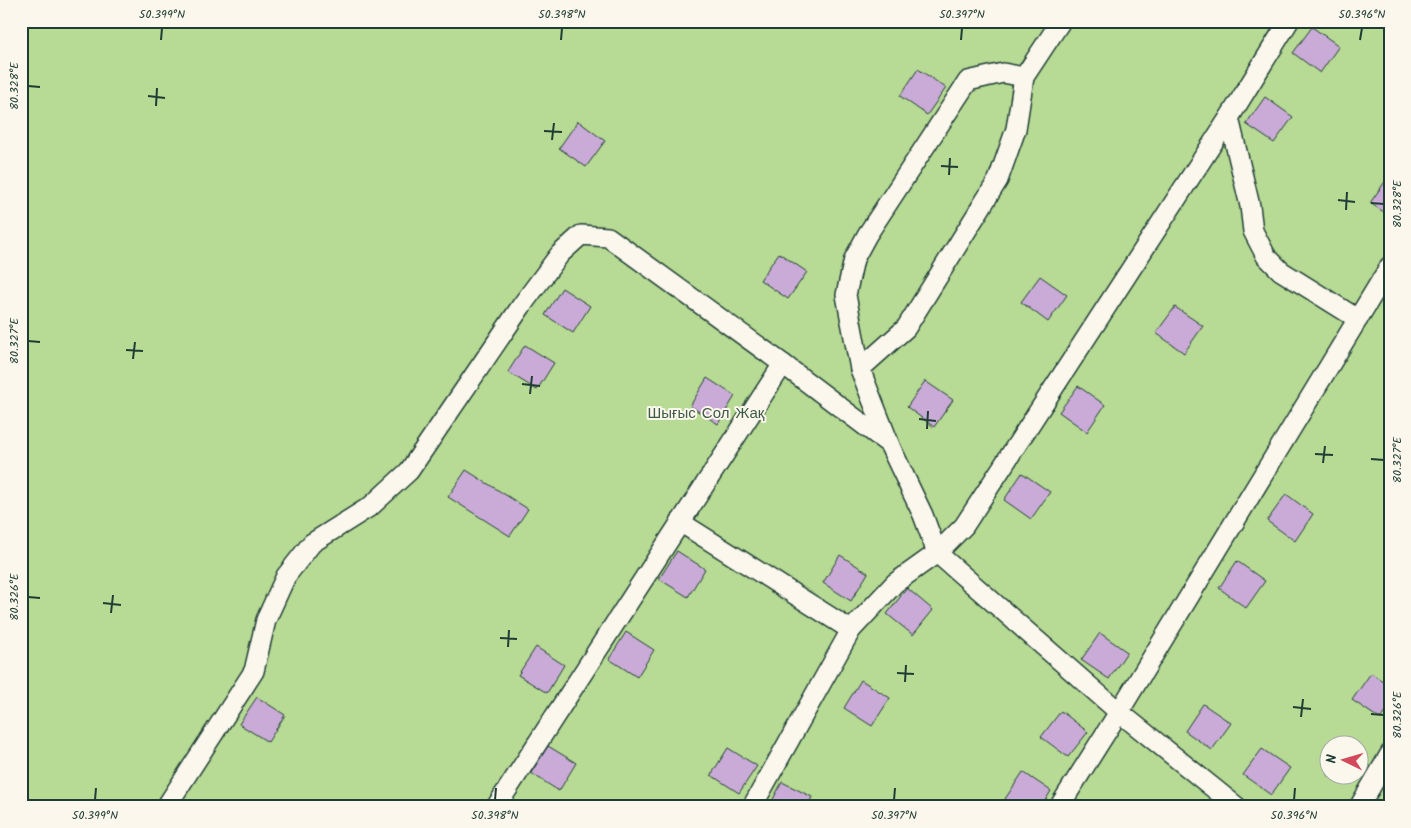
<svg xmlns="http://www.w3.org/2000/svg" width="1411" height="828" font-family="Kalam,sans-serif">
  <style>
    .green { fill: #b7da94; stroke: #6b8c64; fill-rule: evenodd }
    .building { fill: #caabd7; stroke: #1f3d34 }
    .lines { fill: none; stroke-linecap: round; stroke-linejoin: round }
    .street-casing { stroke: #1f3d34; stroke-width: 22 }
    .street { stroke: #fbf7ec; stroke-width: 19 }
    .ticks { fill: none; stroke: #1f3d34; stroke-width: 2 }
    .labels { text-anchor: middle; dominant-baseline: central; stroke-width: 4; stroke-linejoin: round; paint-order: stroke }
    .park-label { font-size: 15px; fill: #3d5c47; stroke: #fbf7ec }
    .neatline { fill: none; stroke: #1f3d34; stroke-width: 2 }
    .ticks-label { font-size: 12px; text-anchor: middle; fill: #1f3d34 }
  </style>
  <rect width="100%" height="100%" fill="#fbf7ec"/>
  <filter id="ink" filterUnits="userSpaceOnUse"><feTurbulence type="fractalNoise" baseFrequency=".02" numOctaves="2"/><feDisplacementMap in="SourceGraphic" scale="10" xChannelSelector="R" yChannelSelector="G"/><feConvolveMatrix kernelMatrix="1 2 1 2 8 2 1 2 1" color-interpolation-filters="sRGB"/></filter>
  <g filter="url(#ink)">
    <!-- green -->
    <path class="green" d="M21,21h1369v786h-1369zM1328,746h30v30h-30z"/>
    <!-- building -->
    <g class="building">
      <polygon points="1312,27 1339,46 1320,73 1293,53"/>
      <polygon points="918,69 946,88 927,115 900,96"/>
      <polygon points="1265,97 1293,117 1274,143 1246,124"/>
      <polygon points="578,121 605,141 586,167 559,148"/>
      <polygon points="1389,176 1390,177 1390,216 1370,203"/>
      <polygon points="779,253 807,272 788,299 760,280"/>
      <polygon points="1040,276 1067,295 1048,322 1021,302"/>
      <polygon points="562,288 590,306 573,333 545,315"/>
      <polygon points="1175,307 1203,326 1184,353 1156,333"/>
      <polygon points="525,345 554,363 537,390 508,372"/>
      <polygon points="707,378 735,396 718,424 690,406"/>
      <polygon points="925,381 953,400 934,427 907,407"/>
      <polygon points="1078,386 1105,405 1087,432 1059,412"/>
      <polygon points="466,470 528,509 510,536 448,497"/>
      <polygon points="1022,473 1050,492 1031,519 1004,500"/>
      <polygon points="1286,494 1313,514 1295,541 1267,521"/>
      <polygon points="677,551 705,569 688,597 659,579"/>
      <polygon points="840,555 868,573 851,601 823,583"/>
      <polygon points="1237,561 1265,581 1246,608 1219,588"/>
      <polygon points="907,588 933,610 913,635 887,614"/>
      <polygon points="626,632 654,650 637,677 609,659"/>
      <polygon points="1100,633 1127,652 1109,679 1081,660"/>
      <polygon points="536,647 564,665 547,693 518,675"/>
      <polygon points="1371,673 1390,686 1390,706 1380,719 1352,700"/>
      <polygon points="861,680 890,698 872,726 844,708"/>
      <polygon points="257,697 285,715 268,742 239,724"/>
      <polygon points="1203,704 1231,723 1212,750 1185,731"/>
      <polygon points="1061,711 1088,732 1068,757 1041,737"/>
      <polygon points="548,746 576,763 559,791 531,773"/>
      <polygon points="728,748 757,766 739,793 711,775"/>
      <polygon points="1262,749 1290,768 1271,795 1243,775"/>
      <polygon points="1023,772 1051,791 1041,807 1017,807 1005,799"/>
      <polygon points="1390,772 1390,793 1381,788"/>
      <polygon points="782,782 812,797 807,807 769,807"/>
    </g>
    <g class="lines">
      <!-- street casing -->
      <g class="street-casing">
        <g id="street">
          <polyline points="1229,118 1250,206 1253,231 1266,256 1281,271 1358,319"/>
          <polyline points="860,369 906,328 998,180 1016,129 1024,77 1061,21"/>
          <polyline points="889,443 860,369 846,295 854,259 867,235 968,81 1003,73 1024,77"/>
          <polyline points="680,522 851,630"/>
          <polyline points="166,807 254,671 266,620 286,576 312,543 371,506 409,471 522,305 560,254 581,235 608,237 783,364 889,444 923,515 937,553 1119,712 1237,807"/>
          <polyline points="496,807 783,364"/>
          <polyline points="752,807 851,630 895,583 937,553 964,526 1229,118 1289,21"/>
          <polyline points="1059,807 1119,712 1390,266"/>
          <polyline points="1359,807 1390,754"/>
        </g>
      </g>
      <!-- street -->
      <use href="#street" class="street"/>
    </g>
  </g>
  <!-- ticks -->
  <path class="ticks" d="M161,40l1,-12M561,40l1,-12M961,40l1,-12M1360,40l2,-12M28,86l12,1M148,96l17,2M156,106l1,-18M544,131l18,1M552,140l2,-17M941,166l17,1M949,175l1,-17M1338,200l17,2M1371,203l13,1M1346,210l1,-18M28,341l12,1M126,350l17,1M133,359l2,-17M522,384l18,2M530,394l2,-18M919,419l17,2M927,429l1,-18M1315,454l18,1M1371,459l13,1M1323,463l2,-17M28,597l12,1M103,603l18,2M111,613l2,-18M500,638l17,1M508,647l1,-17M897,673l17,1M905,682l1,-17M1293,707l18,2M1371,714l13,1M1301,717l2,-18M95,800l1,-12M495,800l1,-12M894,800l1,-12M1294,800l1,-12"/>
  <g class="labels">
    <!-- park labels -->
    <g class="park-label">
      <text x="706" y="414">Шығыс Сол Жақ</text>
    </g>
  </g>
  <!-- margin -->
  <rect width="1411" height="828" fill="none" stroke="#fbf7ec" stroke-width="55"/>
  <!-- north arrow -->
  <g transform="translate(1344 760) rotate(275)"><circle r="24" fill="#fbf7ec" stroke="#a3ada2"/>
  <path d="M0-4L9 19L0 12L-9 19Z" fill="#d1495b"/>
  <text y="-8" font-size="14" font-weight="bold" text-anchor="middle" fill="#1f3d34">N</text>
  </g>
  <rect x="28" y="28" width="1356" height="772" class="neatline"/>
  <g class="ticks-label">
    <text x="162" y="18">50.399°N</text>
    <text x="562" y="18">50.398°N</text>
    <text x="962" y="18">50.397°N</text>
    <text x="1362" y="18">50.396°N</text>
    <text transform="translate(14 86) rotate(-90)" y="4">80.328°E</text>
    <text transform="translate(1397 204) rotate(-90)" y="4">80.328°E</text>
    <text transform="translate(14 341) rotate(-90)" y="4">80.327°E</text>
    <text transform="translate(1397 460) rotate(-90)" y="4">80.327°E</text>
    <text transform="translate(14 597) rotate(-90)" y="4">80.326°E</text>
    <text transform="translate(1397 715) rotate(-90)" y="4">80.326°E</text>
    <text x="95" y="819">50.399°N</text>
    <text x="495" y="819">50.398°N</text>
    <text x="894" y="819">50.397°N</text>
    <text x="1294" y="819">50.396°N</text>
  </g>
</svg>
